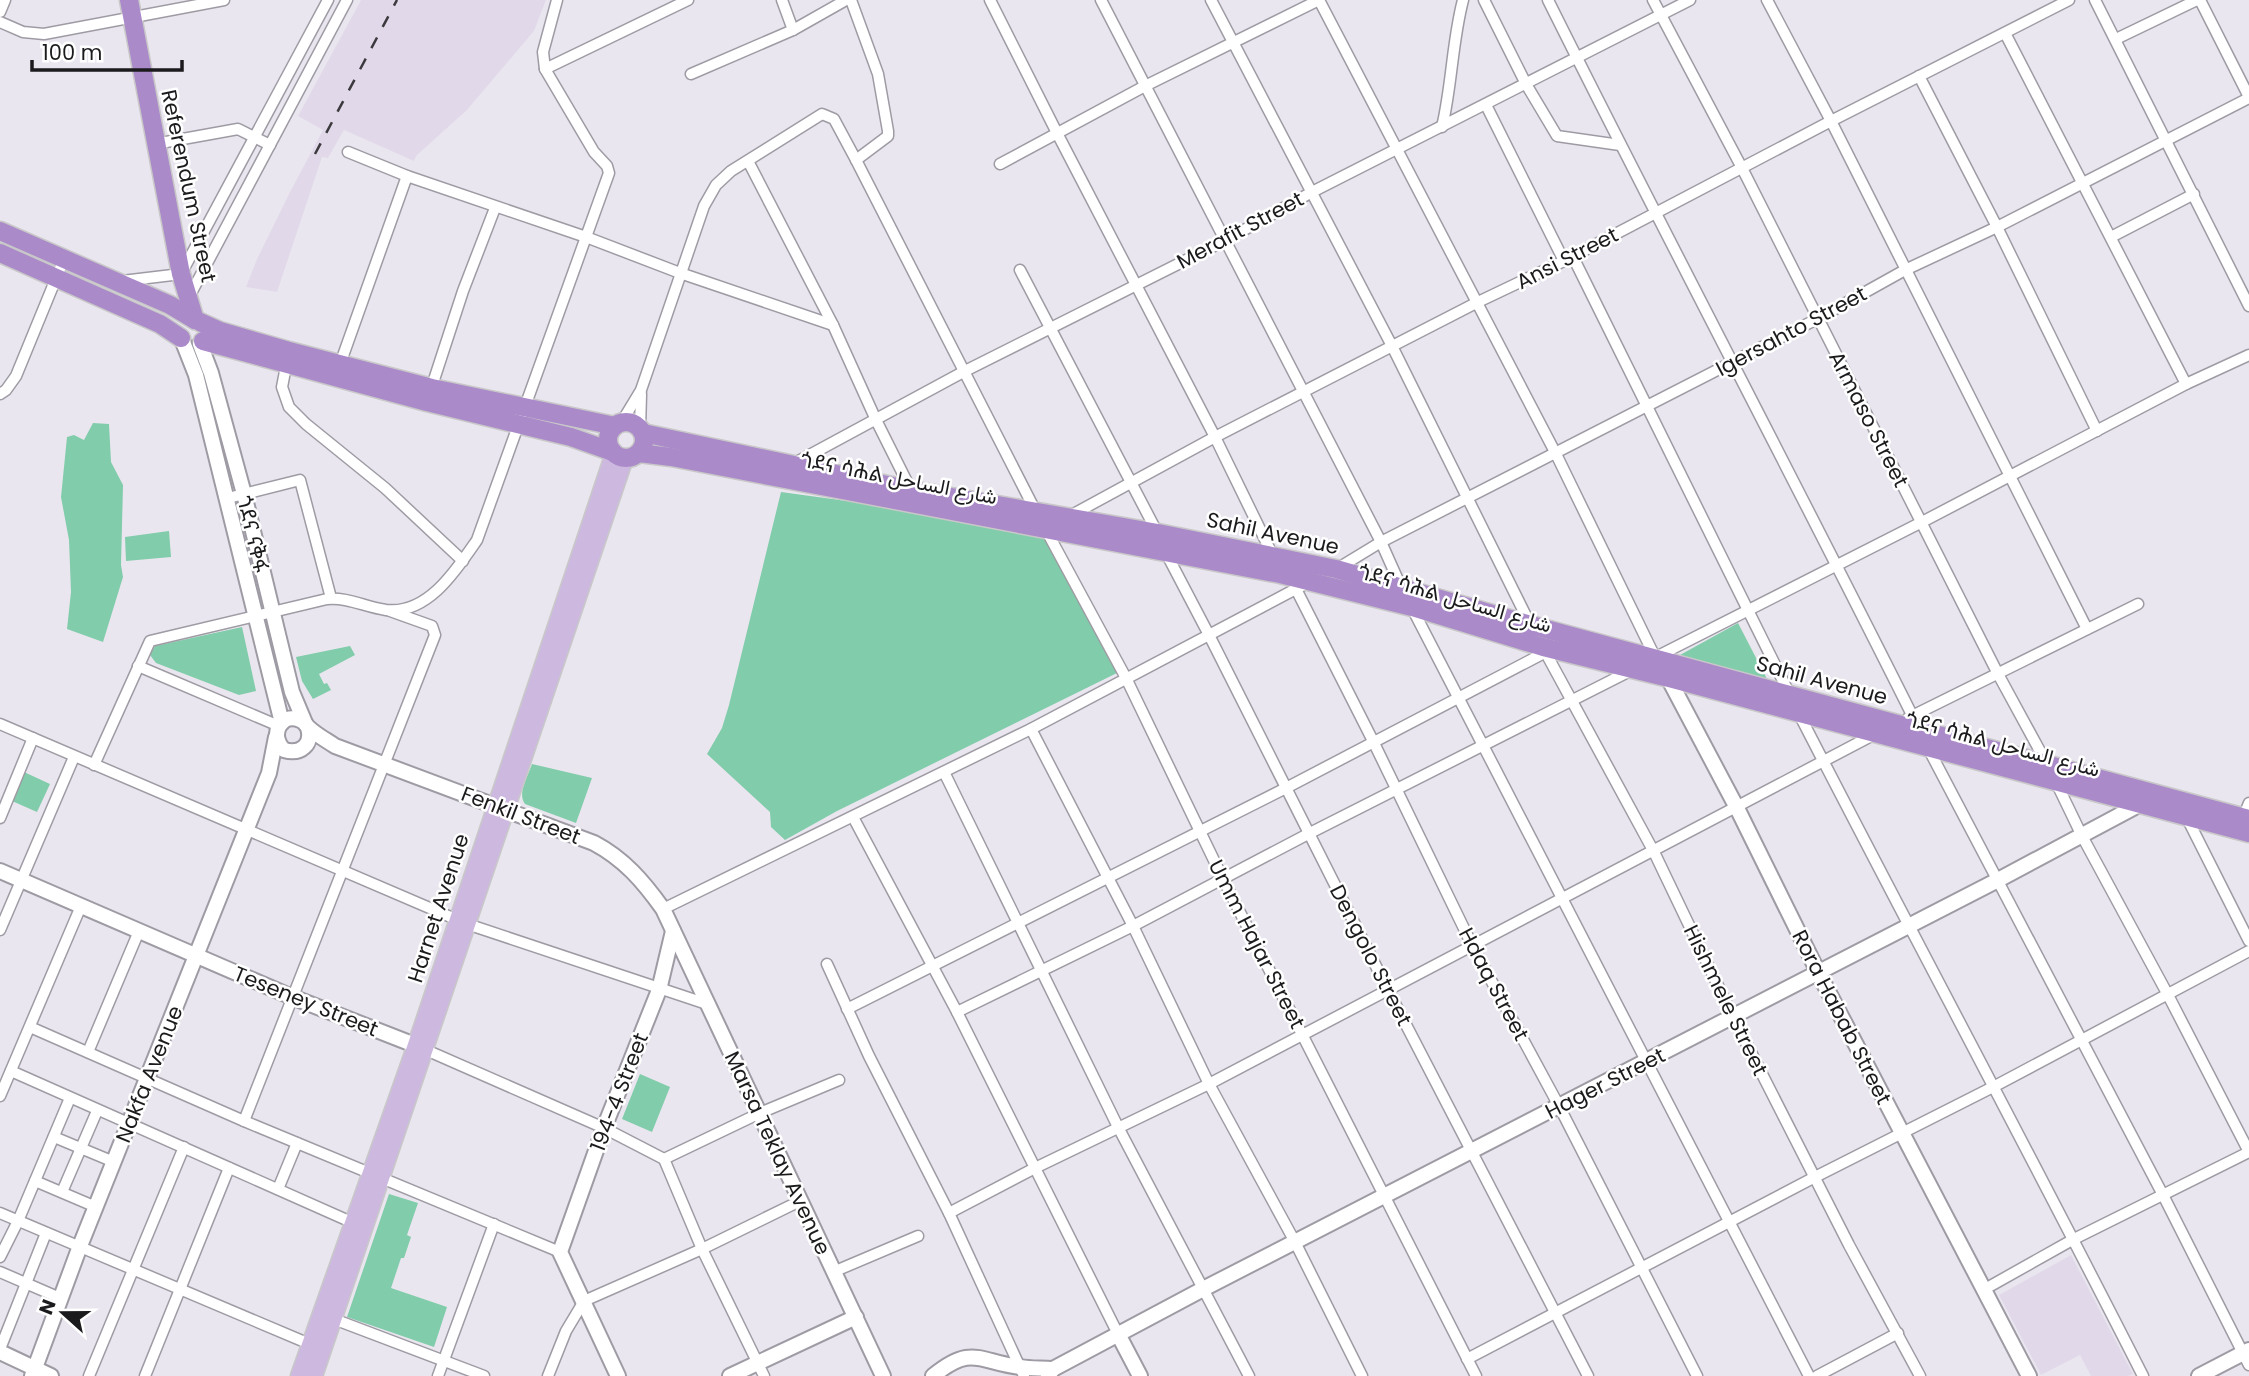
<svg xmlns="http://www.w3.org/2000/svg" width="2249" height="1376" font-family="Poppins,Vazirmatn,'Noto Sans Ethiopic',sans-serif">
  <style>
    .built { fill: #e1d9e9 }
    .green { fill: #81ccaa }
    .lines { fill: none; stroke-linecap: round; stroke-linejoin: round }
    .street-casing { stroke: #9f9ba4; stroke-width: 13 }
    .secondary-casing { stroke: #9f9ba4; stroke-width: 18 }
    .primary-casing { stroke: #c8c8c9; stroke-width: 19 }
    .highway-casing { stroke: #c8c8c9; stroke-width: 21 }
    .street { stroke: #fff; stroke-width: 10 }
    .secondary { stroke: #fff; stroke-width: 14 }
    .primary { stroke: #cdb9df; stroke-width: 16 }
    .highway { stroke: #ab8ac9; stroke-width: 18 }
    .rail { stroke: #3c3a3e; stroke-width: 2.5; stroke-dasharray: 12 12; stroke-linecap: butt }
    .labels { text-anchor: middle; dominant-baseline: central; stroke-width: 5; stroke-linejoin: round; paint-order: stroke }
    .street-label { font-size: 21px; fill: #1b1a1d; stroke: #fff }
  </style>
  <rect width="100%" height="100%" fill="#eae6ef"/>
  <!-- built -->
  <g class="built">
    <polygon points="361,0 546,0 534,31 467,110 416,156 414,161 344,130 328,158 322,157 277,292 246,287 257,259 290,192 323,130 298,116"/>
    <polygon points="2071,1255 2133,1374 2128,1376 2091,1376 2080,1355 2041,1375 1999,1295"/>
  </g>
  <!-- green -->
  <g class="green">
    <polygon points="93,423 109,424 111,462 123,485 121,565 123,577 103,642 67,629 71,592 69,540 61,497 67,437 74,435 84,440"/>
    <polygon points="781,492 1045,528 1119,672 837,811 785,840 771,827 770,812 707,754 722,728 729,705"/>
    <polygon points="169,531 171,557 126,561 125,537"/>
    <polygon points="1738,623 1768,681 1680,655"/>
    <polygon points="242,627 256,691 239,695 156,663 150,655 155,646"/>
    <polygon points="350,646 355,655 319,674 324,684 327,683 331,690 313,699 302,681 296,657"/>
    <path d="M532,764l60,14 -16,45 -51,-19c-8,-11 3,-28 7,-40z"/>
    <polygon points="24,772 50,784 37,812 12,801"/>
    <polygon points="640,1074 670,1087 652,1132 622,1119"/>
    <polygon points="389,1194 418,1203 407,1235 411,1237 404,1258 401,1258 391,1288 447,1307 434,1347 347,1317"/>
  </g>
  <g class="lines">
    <!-- street casing -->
    <g class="street-casing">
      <g id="street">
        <polyline points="782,0 793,30"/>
        <polyline points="851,0 878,74 888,131 888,136 856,160"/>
        <polyline points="990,0 1057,133 1215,437 1274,558"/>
        <polyline points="1101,0 1381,542 1402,589"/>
        <polyline points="1211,0 1392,346 1530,624"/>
        <polyline points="1484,0 1526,84 1557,136 1620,145"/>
        <path d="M1548,0c122,245 250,486 372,731"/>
        <polyline points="1653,0 1742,168 1998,674 2047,764"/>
        <polyline points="1767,0 1831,121 2087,629"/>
        <polyline points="2095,0 2249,306"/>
        <polyline points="2200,0 2249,97"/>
        <polyline points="0,12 5,0"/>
        <polyline points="0,22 23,32 44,34 224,0"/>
        <polyline points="2005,33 2186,384"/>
        <polyline points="2116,39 2197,0"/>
        <polyline points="545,69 543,52 557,0"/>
        <polyline points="691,74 793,30 846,0"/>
        <polyline points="1919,76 1997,227 2097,431"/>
        <polyline points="1486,105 1564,261"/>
        <path d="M1442,127c10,-42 10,-85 21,-127"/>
        <polyline points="155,144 238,129 270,145"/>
        <polyline points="348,152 407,176 586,237 680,273 833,325"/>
        <polyline points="748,161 833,325 876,420 911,490"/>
        <polyline points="1000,164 1145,86 1319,0 1556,454 1655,657"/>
        <polyline points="2111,237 2194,194"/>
        <polyline points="1573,257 1790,695"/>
        <polyline points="1020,270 1158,534"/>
        <polyline points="122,281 181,274 328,0"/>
        <polyline points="189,297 347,0"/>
        <polyline points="287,361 282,387 289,407 306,424 385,488 463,561"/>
        <polyline points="339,367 407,176"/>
        <polyline points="430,392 463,291 495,208"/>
        <polyline points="0,394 6,390 16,376 64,259"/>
        <polyline points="621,423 641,390 704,206 716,185 731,171 822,114 834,119 856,160 1036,512"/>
        <polyline points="640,429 641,394"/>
        <polyline points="793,464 965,371 1226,240 1312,192 1690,0"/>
        <polyline points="228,498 300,480 331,598"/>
        <polyline points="1068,517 1215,437 1478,302 1564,261 1831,121 2069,0"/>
        <polyline points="1045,528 1126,678 1223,879 1476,1376"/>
        <polyline points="1165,551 1209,635 1388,990 1588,1376"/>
        <polyline points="1335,570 1381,542 1817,319 1905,270 1997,227 2249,98"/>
        <polyline points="1296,589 1373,741 1472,945 1559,1106 1697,1376"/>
        <polyline points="1412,608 1809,1376"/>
        <polyline points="1542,646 1654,852 1733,1017 1849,1245 1920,1376"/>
        <polyline points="1654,658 1922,522 2186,384 2249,355"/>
        <polyline points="138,666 279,726"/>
        <path d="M1798,712c114,222 232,441 345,664"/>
        <polyline points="1908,718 2138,604"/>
        <polyline points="0,724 467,924 710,1005"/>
        <polyline points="1031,729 1133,926 1209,1084 1295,1242 1362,1376"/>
        <polyline points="1928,748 2163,1195 2249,1365"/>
        <path d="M94,765l56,-124 177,-42c21,-2 38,8 59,11 42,5 71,-41 91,-70l132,-367 -2,-7 -13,-14 -49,-83 143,-69"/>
        <polyline points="944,772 1118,1127 1249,1376"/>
        <polyline points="2055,780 2082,836 2168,995 2249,1152"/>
        <polyline points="2186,816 2249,941"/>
        <polyline points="853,817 957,1012 1118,1334"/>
        <polyline points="0,818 33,738"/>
        <polyline points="2243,818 2249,803"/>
        <polyline points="663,909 1031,729 1309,582"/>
        <polyline points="0,930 74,757"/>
        <polyline points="827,964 869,1056 949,1213 1024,1376"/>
        <polyline points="847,1009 1286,788 1546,652"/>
        <polyline points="957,1012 1133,926 1310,833 1632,670"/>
        <polyline points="30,1027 244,1121 560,1252"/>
        <polyline points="426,1050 604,1128 664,1159"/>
        <polyline points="88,1052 139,931"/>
        <polyline points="11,1071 358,1225"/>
        <polyline points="0,1096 81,906"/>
        <polyline points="244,1121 435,635 432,626 390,611"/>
        <polyline points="54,1137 114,1162"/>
        <polyline points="664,1159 702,1249 764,1376"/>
        <polyline points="664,1159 760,1113 839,1080"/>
        <polyline points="35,1181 96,1207"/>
        <polyline points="278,1189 297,1143"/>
        <polyline points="62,1192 97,1111"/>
        <polyline points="0,1213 312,1345"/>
        <polyline points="949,1213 1035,1168 1209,1084 1875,734"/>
        <polyline points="0,1257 18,1221 70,1098"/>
        <polyline points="0,1272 60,1298"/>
        <polyline points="833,1272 918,1236"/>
        <polyline points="1985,1289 2074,1239 2249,1152"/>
        <polyline points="331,1318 484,1376"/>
        <polyline points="0,1349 46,1233"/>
        <polyline points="1467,1359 1815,1177 1995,1086 2249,951"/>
        <polyline points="89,1376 184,1147"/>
        <polyline points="145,1376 229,1168"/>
        <polyline points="438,1376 494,1224"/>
        <polyline points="548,1376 566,1331 584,1301 702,1249 800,1201"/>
        <polyline points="1817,1376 1898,1333"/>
      </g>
    </g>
    <!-- secondary casing -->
    <g class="secondary-casing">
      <g id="secondary">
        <polyline points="183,342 196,375 282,723"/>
        <polyline points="200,344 211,373 244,494 292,692 305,723"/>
        <polyline points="1665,672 1737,808 1818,972 2029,1376"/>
        <path d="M308,728c5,16 -7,27 -24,22 -15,-14 -4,-38 16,-30 6,3 3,2 8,7 7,7 18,13 27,19l259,97c30,16 49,38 69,66l220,467"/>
        <polyline points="0,871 292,997 425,1049"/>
        <polyline points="1118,1334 1140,1376"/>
        <polyline points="0,1352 51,1376"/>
        <polyline points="32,1376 80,1246 269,773 276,737"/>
        <polyline points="618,1376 560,1252 604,1128 659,990 673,931"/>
        <polyline points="730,1376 856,1317"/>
        <path d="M933,1376c39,-32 46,-14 87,-9 11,2 22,1 33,2"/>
        <polyline points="1048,1376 1053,1369 1205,1288 1998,880 2146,801"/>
        <polyline points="2199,1376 2249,1350"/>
      </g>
    </g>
    <!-- primary casing -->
    <g class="primary-casing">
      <g id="primary">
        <polyline points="299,1376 416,1045 614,453"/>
        <polyline points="314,1376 625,458"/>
      </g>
    </g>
    <!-- highway casing -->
    <g class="highway-casing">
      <g id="highway">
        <polyline points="129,0 181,274 195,320"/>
        <polyline points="0,231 170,305 195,320"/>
        <polyline points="0,253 160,324 181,338"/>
        <polyline points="200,322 220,331 289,351 432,388 615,426"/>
        <polyline points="203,341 427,402 571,437 613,452"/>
        <circle cx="626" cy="440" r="18"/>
        <polyline points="643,433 911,490 1158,533 1336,569 1531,625 2249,819"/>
        <polyline points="639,453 671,457 1280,574 1412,607 1543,647 1669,678 2249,833"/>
      </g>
    </g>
    <!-- street -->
    <use href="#street" class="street"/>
    <!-- secondary -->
    <use href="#secondary" class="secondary"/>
    <!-- primary -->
    <use href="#primary" class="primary"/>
    <!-- highway -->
    <use href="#highway" class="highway"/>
    <!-- rail -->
    <polyline class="rail" points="315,154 397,0"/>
  </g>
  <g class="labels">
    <!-- street labels -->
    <g class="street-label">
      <text transform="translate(189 186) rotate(78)">Referendum Street</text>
      <text transform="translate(1240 230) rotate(-28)">Merafit Street</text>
      <text transform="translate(1567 258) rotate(-27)">Ansi Street</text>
      <text transform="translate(1791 331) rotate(-28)">Igersahto Street</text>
      <text transform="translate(1869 419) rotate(63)">Armaso Street</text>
      <text transform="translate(899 478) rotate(11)">ጎደና ሳሕል شارع الساحل</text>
      <text transform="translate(1273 533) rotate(12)">Sahil Avenue</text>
      <text transform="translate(253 534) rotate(77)">ጎደና ናቅፋ</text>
      <text transform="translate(1455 598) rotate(16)">ጎደና ሳሕል شارع الساحل</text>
      <text transform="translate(1822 680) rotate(15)">Sahil Avenue</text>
      <text transform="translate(2003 744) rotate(15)">ጎደና ሳሕል شارع الساحل</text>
      <text transform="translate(521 815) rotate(21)">Fenkil Street</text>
      <text transform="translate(438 908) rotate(-72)">Harnet Avenue</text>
      <text transform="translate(1257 944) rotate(63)">Umm Hajar Street</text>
      <text transform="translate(1371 955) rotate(63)">Dengolo Street</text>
      <text transform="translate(1494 984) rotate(62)">Hdaq Street</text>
      <text transform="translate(1726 1000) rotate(64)">Hishmele Street</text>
      <text transform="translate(306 1001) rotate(22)">Teseney Street</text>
      <text transform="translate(1842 1017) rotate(63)">Rora Habab Street</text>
      <text transform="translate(149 1074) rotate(-68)">Nakfa Avenue</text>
      <text transform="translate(1605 1083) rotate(-27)">Hager Street</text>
      <text transform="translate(619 1092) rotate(-69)">194-4 Street</text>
      <text transform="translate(778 1153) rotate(65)">Marsa Teklay Avenue</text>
    </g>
  </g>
  <!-- north arrow -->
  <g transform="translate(63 1313) rotate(291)" stroke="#ffffff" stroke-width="5" paint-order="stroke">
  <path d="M0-5L12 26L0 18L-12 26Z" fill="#1b1a1d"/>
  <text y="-10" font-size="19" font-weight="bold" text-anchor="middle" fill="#1b1a1d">N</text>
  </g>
  <!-- scale -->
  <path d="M32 60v10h150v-10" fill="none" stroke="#1b1a1d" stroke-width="3.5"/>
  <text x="42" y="60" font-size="21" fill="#1b1a1d" stroke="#ffffff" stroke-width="5" paint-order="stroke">100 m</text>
</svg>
